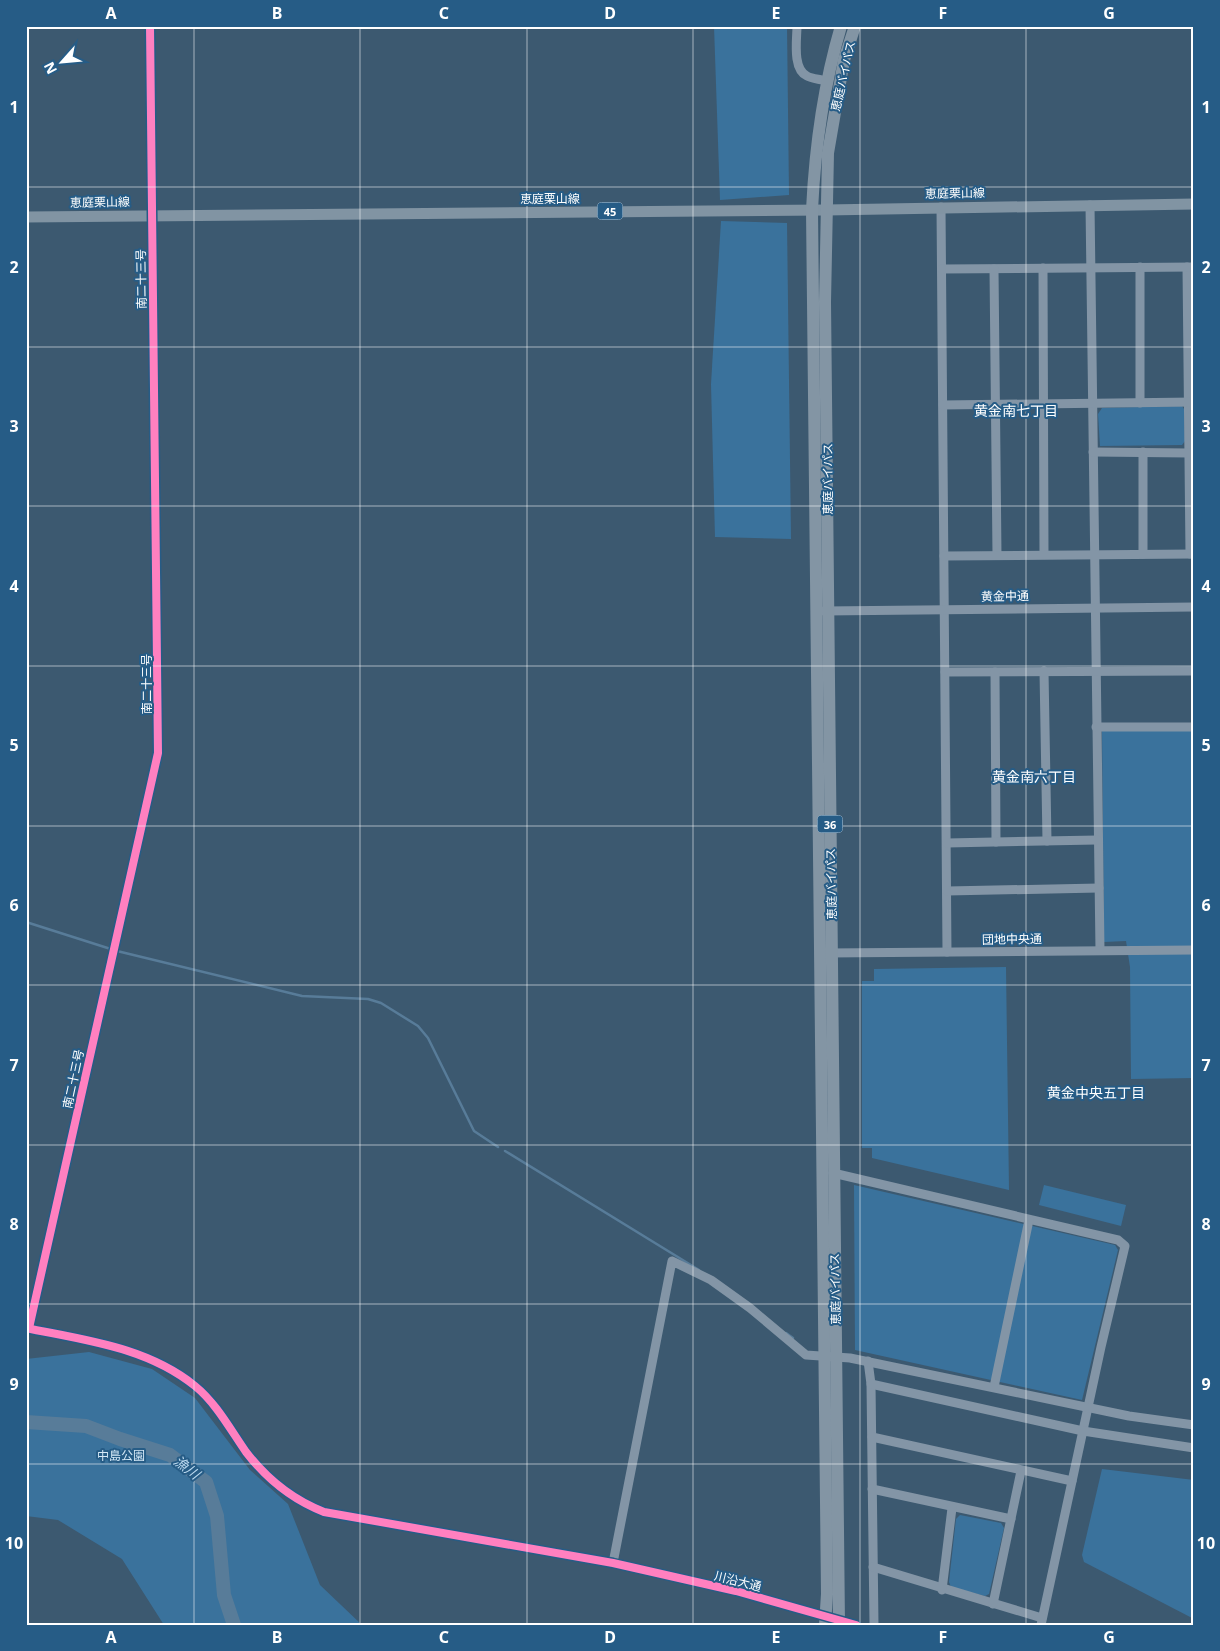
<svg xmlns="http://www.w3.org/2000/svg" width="1220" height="1651" font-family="'Noto Sans','Noto Sans JP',sans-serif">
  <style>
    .green { fill: #3a729c }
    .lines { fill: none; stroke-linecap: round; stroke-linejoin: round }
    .stream { stroke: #587c99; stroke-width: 2.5 }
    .river { stroke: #587c99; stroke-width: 14 }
    .minor { stroke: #8395a6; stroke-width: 9 }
    .major { stroke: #8194a3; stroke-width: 11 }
    .highway { stroke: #8395a4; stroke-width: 12 }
    .cycleway-casing { stroke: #265c86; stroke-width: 11 }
    .cycleway { stroke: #ff80c0; stroke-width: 8 }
    .grid { fill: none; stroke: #fff; stroke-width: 1; stroke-opacity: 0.55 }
    .labels { text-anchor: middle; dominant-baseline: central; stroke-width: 4; stroke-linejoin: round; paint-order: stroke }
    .shield { fill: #265c86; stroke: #becedb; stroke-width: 1 }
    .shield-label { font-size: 11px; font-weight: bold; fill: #fff }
    .street-label { font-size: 12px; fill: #fff; stroke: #265c86 }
    .park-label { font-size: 12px; fill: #d4e8f6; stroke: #265c86 }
    .neighbourhood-label { font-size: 14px; fill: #fff; stroke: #265c86 }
    .water-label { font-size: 14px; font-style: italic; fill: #bcdaf0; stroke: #265c86 }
    .neatline { fill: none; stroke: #fff; stroke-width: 2 }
    .grid-label { font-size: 16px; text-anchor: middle; font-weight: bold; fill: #fff }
  </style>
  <rect width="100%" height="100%" fill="#3c5970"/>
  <!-- green -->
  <g class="green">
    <polygon points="714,26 787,26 789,195 720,200"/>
    <polygon points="721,221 787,223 791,539 715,537 711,384"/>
    <polygon points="1182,406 1184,409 1185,441 1182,445 1100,446 1098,414 1102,408"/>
    <polygon points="1194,730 1194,1078 1131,1079 1130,967 1126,941 1104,942 1102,731"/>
    <polygon points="1006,967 1009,1190 872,1158 872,1148 862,1148 862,981 874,981 874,969"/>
    <polygon points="854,1185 1115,1245 1118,1250 1082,1400 855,1350"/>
    <polygon points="1044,1185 1126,1205 1121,1226 1039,1205"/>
    <polygon points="89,1352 152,1369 195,1398 250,1470 288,1504 320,1585 362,1625 164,1625 122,1559 58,1520 26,1516 26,1359"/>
    <polygon points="1102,1469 1194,1480 1194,1619 1084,1562 1082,1555"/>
    <polygon points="960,1515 1001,1523 1004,1528 989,1594 985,1596 951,1587 949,1582 956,1519"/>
  </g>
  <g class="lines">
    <!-- stream -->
    <g class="stream">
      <polyline points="26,922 117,951 302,996 368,999 381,1003 418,1026 428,1038 474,1131 498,1147"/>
      <polyline points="505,1151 699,1270"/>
      <polyline points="786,1333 793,1338"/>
    </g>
    <!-- river -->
    <polyline class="river" points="26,1422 86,1426 120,1439 170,1455 206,1482 217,1516 224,1595 234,1625"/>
    <!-- minor -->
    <g class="minor">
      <path d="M797,26c0,13 -5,43 10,50 5,3 13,3 19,5"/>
      <polyline points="1090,205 1100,950"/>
      <polyline points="941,207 947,952"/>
      <polyline points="1140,267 1140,403"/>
      <polyline points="1187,267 1190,554"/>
      <polyline points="1043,268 1044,554"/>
      <polyline points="942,269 1194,267"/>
      <polyline points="994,269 997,555"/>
      <polyline points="943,405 1194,402"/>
      <polyline points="1093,452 1189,453"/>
      <polyline points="1143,554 1143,452"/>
      <polyline points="944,556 1194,554"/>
      <polyline points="824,611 1194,607"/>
      <polyline points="1044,671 1047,841"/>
      <polyline points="945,672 1194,671"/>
      <polyline points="995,672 996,842"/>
      <polyline points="1096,727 1194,727"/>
      <polyline points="947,843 1097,840"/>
      <polyline points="947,891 1099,888"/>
      <polyline points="827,953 1194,950"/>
      <polyline points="833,1173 1118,1240 1125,1246 1101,1347 1041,1625"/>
      <path d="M26,1328c58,12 121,19 169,58 21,17 35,43 51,66 20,26 47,48 78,60l289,51 123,28 120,34"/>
      <polyline points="29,1328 158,753 150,26"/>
      <polyline points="868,1361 871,1384 874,1625"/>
      <polyline points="871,1384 1083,1431 1194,1448"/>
      <polyline points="994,1387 1029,1220"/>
      <polyline points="872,1437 1072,1481"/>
      <polyline points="872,1489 1011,1519"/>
      <polyline points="613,1563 672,1261 711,1280 750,1308 806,1355 850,1358 1129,1416 1194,1425"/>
      <polyline points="873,1567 1042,1618"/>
      <polyline points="942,1590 952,1508"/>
      <polyline points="993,1604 1021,1471"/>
    </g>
    <!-- major -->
    <polyline class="major" points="26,217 826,210 1194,204"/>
    <!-- highway -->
    <g class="highway">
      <path d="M825,1625l2,-31 -15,-1384c3,-63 11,-123 29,-184"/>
      <polyline points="839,1625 825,302 828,153 844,60 855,26"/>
    </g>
    <!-- cycleway casing -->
    <g class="cycleway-casing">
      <g id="cycleway">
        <path d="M26,1328c58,12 121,19 169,58 21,17 35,43 51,66 20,26 47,48 78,60l289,51 123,28 120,34"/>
        <polyline points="29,1328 158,753 150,26"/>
      </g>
    </g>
    <!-- cycleway -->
    <use href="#cycleway" class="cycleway"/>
  </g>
  <!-- grid -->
  <path class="grid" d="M194,26v1599M360,26v1599M527,26v1599M693,26v1599M860,26v1599M1026,26v1599M26,187h1168M26,347h1168M26,506h1168M26,666h1168M26,826h1168M26,985h1168M26,1145h1168M26,1304h1168M26,1464h1168"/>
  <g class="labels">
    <!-- shield labels -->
    <g class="shield">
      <rect x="597.5" y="202.5" width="25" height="17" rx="4"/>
      <rect x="817.5" y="815.5" width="25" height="17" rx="4"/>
    </g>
    <g class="shield-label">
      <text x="610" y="211">45</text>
      <text x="830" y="824">36</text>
    </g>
    <!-- street labels -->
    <g class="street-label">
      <text transform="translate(843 76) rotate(-77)">恵庭バイパス</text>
      <text transform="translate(955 193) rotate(-1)">恵庭栗山線</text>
      <text x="550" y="198">恵庭栗山線</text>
      <text transform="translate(100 202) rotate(-1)">恵庭栗山線</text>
      <text transform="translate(141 279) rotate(-91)">南二十三号</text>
      <text transform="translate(827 479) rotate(-90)">恵庭バイパス</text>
      <text transform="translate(1005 596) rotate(-1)">黄金中通</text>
      <text transform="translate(146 684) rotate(-90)">南二十三号</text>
      <text transform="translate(831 884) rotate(-91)">恵庭バイパス</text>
      <text transform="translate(1012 939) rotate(-1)">団地中央通</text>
      <text transform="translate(73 1079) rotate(-78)">南二十三号</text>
      <text transform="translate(835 1289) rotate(-91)">恵庭バイパス</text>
      <text transform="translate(738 1581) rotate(14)">川沿大通</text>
    </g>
    <!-- park labels -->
    <g class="park-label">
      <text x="121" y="1455">中島公園</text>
    </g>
    <!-- neighbourhood labels -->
    <g class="neighbourhood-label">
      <text x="1016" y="410">黄金南七丁目</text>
      <text x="1034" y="776">黄金南六丁目</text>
      <text x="1096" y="1092">黄金中央五丁目</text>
    </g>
    <!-- water labels -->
    <g class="water-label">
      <text transform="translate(187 1467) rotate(37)">漁川</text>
    </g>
  </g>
  <!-- border -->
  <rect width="1220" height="1651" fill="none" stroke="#265c86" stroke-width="55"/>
  <!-- north arrow -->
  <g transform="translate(62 62) rotate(243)" stroke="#265c86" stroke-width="4" paint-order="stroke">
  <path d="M0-4L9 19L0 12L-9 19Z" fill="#ffffff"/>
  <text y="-8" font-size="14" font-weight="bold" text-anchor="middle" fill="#ffffff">N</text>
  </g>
  <rect x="28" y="28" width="1164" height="1596" class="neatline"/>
  <g class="grid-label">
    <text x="111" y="19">A</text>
    <text x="277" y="19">B</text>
    <text x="444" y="19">C</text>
    <text x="610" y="19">D</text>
    <text x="776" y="19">E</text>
    <text x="943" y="19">F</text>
    <text x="1109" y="19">G</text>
    <text x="14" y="113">1</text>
    <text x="1206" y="113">1</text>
    <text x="14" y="273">2</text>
    <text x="1206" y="273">2</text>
    <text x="14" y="432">3</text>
    <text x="1206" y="432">3</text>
    <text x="14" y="592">4</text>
    <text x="1206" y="592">4</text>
    <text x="14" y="751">5</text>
    <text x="1206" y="751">5</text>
    <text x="14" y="911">6</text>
    <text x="1206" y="911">6</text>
    <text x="14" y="1071">7</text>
    <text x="1206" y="1071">7</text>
    <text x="14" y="1230">8</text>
    <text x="1206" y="1230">8</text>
    <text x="14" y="1390">9</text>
    <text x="1206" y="1390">9</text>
    <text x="14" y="1549">10</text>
    <text x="1206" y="1549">10</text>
    <text x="111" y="1643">A</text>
    <text x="277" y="1643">B</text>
    <text x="444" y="1643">C</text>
    <text x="610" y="1643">D</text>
    <text x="776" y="1643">E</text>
    <text x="943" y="1643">F</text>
    <text x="1109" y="1643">G</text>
  </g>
</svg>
